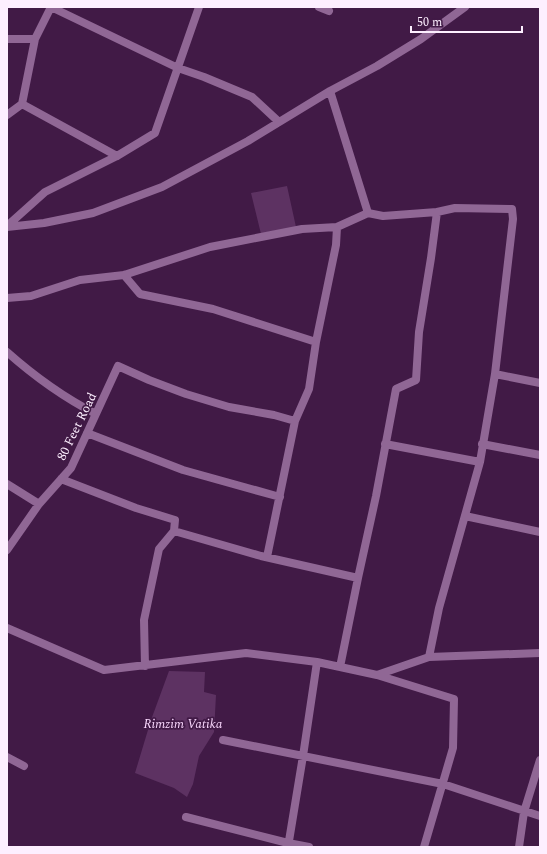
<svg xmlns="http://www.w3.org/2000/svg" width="547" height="854" font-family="Spectral,serif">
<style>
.green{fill:#5d3262}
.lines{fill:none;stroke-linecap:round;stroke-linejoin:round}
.minor{stroke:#906795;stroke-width:8}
.labels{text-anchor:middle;stroke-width:3.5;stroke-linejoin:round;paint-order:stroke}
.street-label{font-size:13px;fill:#fdefff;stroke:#411a46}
.park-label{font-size:13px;font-style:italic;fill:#f8d6fc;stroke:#411a46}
</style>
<rect width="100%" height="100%" fill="#411a46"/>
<path class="green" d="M287,186L296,227L261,234L251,193Z
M169,671L205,672L204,692L216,695L214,732L199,756L193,784L187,797L174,788L135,773L151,720Z"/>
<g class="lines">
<path class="minor" d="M319,7L329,11
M7,39H35L22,104L117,156
M35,39L51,7L178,68L204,77L252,97L279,122
M7,115L22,104
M7,226L45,192L117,156L155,133L199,7
M7,227L44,223L93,213L162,187L248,141L330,91
M337,227L368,213L330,91L377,66L421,39L465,7
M124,275L140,294L213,309L316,342
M7,298L31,296L80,280L124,275L210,247L302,229L337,227L336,245L316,342L309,389L295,421L274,415L229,407L186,394L149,380L118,366L71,468L39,504L7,550
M7,352C34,376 63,397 96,414
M495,374L540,383
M87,433L183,470L280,497
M385,444L480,462
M482,444L540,455
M61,479L136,508L175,520L174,531L261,556L358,578L376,496L396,389L416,380L419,332L431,258L437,212L383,216L368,213
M7,484L39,504
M465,516L540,532
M267,557L295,421
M7,628L104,670L246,653L317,662L303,756L288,847
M429,657L439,608L480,462L495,374L513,219L512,209L455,208L437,212
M317,662L377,675L429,657L540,653
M145,666L144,620L159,549L174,531
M340,667L358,578
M377,675L454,699L453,748L424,847
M223,740L443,784L540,816
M7,757L24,766
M186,817L288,843L309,847
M519,847L524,812L540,760"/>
</g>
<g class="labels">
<g class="street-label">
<text transform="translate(76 426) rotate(-64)" y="5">80 Feet Road</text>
</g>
<g class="park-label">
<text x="183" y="728">Rimzim Vatika</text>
</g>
</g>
<rect width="547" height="854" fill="none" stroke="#fdefff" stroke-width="16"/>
<path d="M411 26v6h111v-6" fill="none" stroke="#fdefff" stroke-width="2"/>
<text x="417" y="26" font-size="12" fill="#fdefff" stroke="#411a46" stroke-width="3" paint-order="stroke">50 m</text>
</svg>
